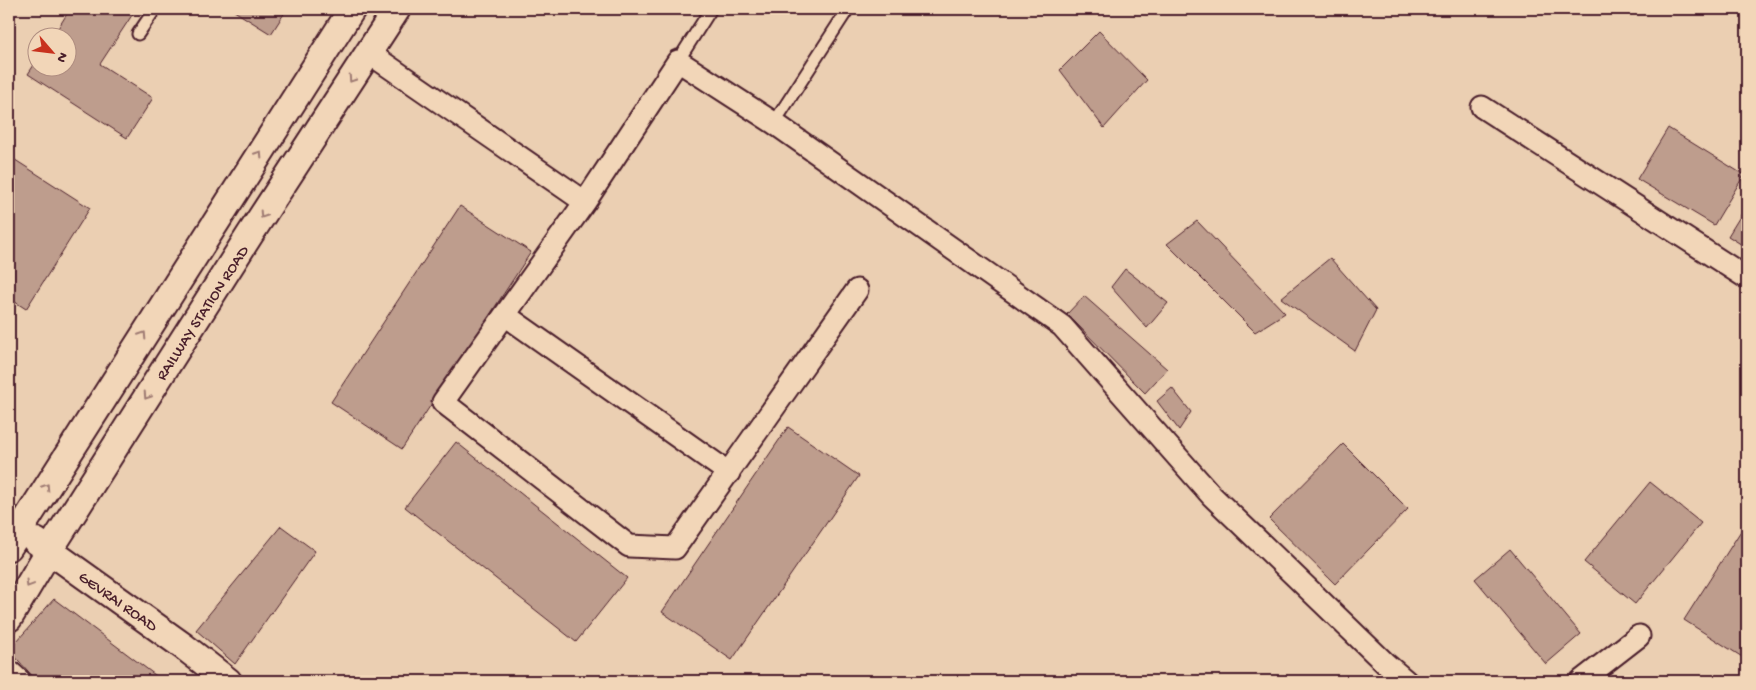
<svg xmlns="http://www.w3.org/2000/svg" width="1756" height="690" font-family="'Gochi Hand',sans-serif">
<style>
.building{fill:#be9d8d;stroke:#4a1f2b}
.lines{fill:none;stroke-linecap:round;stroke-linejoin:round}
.service-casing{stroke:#4a1f2b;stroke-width:15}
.minor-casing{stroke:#4a1f2b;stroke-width:25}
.tertiary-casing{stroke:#4a1f2b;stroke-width:30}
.service{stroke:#f2d6b8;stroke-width:11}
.minor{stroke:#f2d6b8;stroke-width:21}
.tertiary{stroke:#f2d6b8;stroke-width:26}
.oneway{stroke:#9e7a72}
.labels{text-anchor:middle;stroke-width:5;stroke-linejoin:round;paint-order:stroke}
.street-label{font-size:16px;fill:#4a1f2b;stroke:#f2d6b8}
</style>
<rect width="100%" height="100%" fill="#ebcfb2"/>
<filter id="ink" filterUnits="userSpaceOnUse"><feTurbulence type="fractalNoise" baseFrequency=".02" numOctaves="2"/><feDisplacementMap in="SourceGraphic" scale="10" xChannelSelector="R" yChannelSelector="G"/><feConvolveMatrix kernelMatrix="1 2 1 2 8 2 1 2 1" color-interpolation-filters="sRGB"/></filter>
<g filter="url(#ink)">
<path class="building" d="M70,9H136L100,64L153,98L127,138L28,74L38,59V68H68V38H52Z
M231,9H287L271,34Z
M1099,31L1147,80L1104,128L1060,70Z
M1668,128L1744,175L1714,225L1637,179Z
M9,156L90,208L26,309L9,298Z
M1747,205V248L1728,236Z
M460,206L531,252L402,449L331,402Z
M1197,221L1285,313L1255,332L1167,244Z
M1330,258L1376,310L1355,351L1281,298Z
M1125,269L1168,303L1147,328L1111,287Z
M1084,296L1167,369L1145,393L1067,314Z
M1172,388L1191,412L1179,430L1157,401Z
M788,427L859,476L732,660L662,612Z
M456,442L627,578L576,642L405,507Z
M1343,444L1408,509L1335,584L1269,519Z
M1650,482L1701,523L1635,604L1584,562Z
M281,526L315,551L235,664L196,630Z
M1744,526L1747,528V660L1684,620Z
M1510,549L1581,634L1546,664L1475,579Z
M54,599L163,681H37L9,650Z"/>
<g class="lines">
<g class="service-casing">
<path id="service" d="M138,34L155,9
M678,61L711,9
M774,123L848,9"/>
</g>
<g class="minor-casing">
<path id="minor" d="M369,53L585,202
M1482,107L1747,278
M857,290L675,548L629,546L443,402L585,202L678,61L774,123L1062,326L1212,496L1386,664L1406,681
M505,315L729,473
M9,671L20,681
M1581,681L1639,636"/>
</g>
<g class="tertiary-casing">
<path id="tertiary" d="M36,541L183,646L228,681
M9,547L352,9
M9,618L49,551L249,236L397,9"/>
</g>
<use href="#service" class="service"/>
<use href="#minor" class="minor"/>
<use href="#tertiary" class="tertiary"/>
</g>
<defs><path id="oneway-chevron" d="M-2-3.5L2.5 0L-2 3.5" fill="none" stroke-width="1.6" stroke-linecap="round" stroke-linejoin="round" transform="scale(1.25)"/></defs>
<g class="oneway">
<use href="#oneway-chevron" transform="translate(352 79) rotate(123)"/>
<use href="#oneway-chevron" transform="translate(259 154) rotate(-57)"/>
<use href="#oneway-chevron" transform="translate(263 215) rotate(123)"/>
<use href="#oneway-chevron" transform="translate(143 335) rotate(-57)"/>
<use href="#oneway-chevron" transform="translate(147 396) rotate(123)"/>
<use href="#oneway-chevron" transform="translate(46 487) rotate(-57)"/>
<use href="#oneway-chevron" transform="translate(29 584) rotate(121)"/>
</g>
</g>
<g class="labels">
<g class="street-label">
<text transform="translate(201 312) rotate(-57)" y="6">RAILWAY STATION ROAD</text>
<text transform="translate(119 600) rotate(35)" y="6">GEVRAI ROAD</text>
</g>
</g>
<rect width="1756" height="690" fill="none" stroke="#f2d6b8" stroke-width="30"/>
<rect x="15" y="15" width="1726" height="660" fill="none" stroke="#4a1f2b" stroke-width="2" filter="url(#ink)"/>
<g transform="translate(52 52) rotate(118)"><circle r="24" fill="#f2d6b8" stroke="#af8d80"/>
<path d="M0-4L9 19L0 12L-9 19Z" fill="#c8321e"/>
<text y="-8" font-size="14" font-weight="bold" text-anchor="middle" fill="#4a1f2b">N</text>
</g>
</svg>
